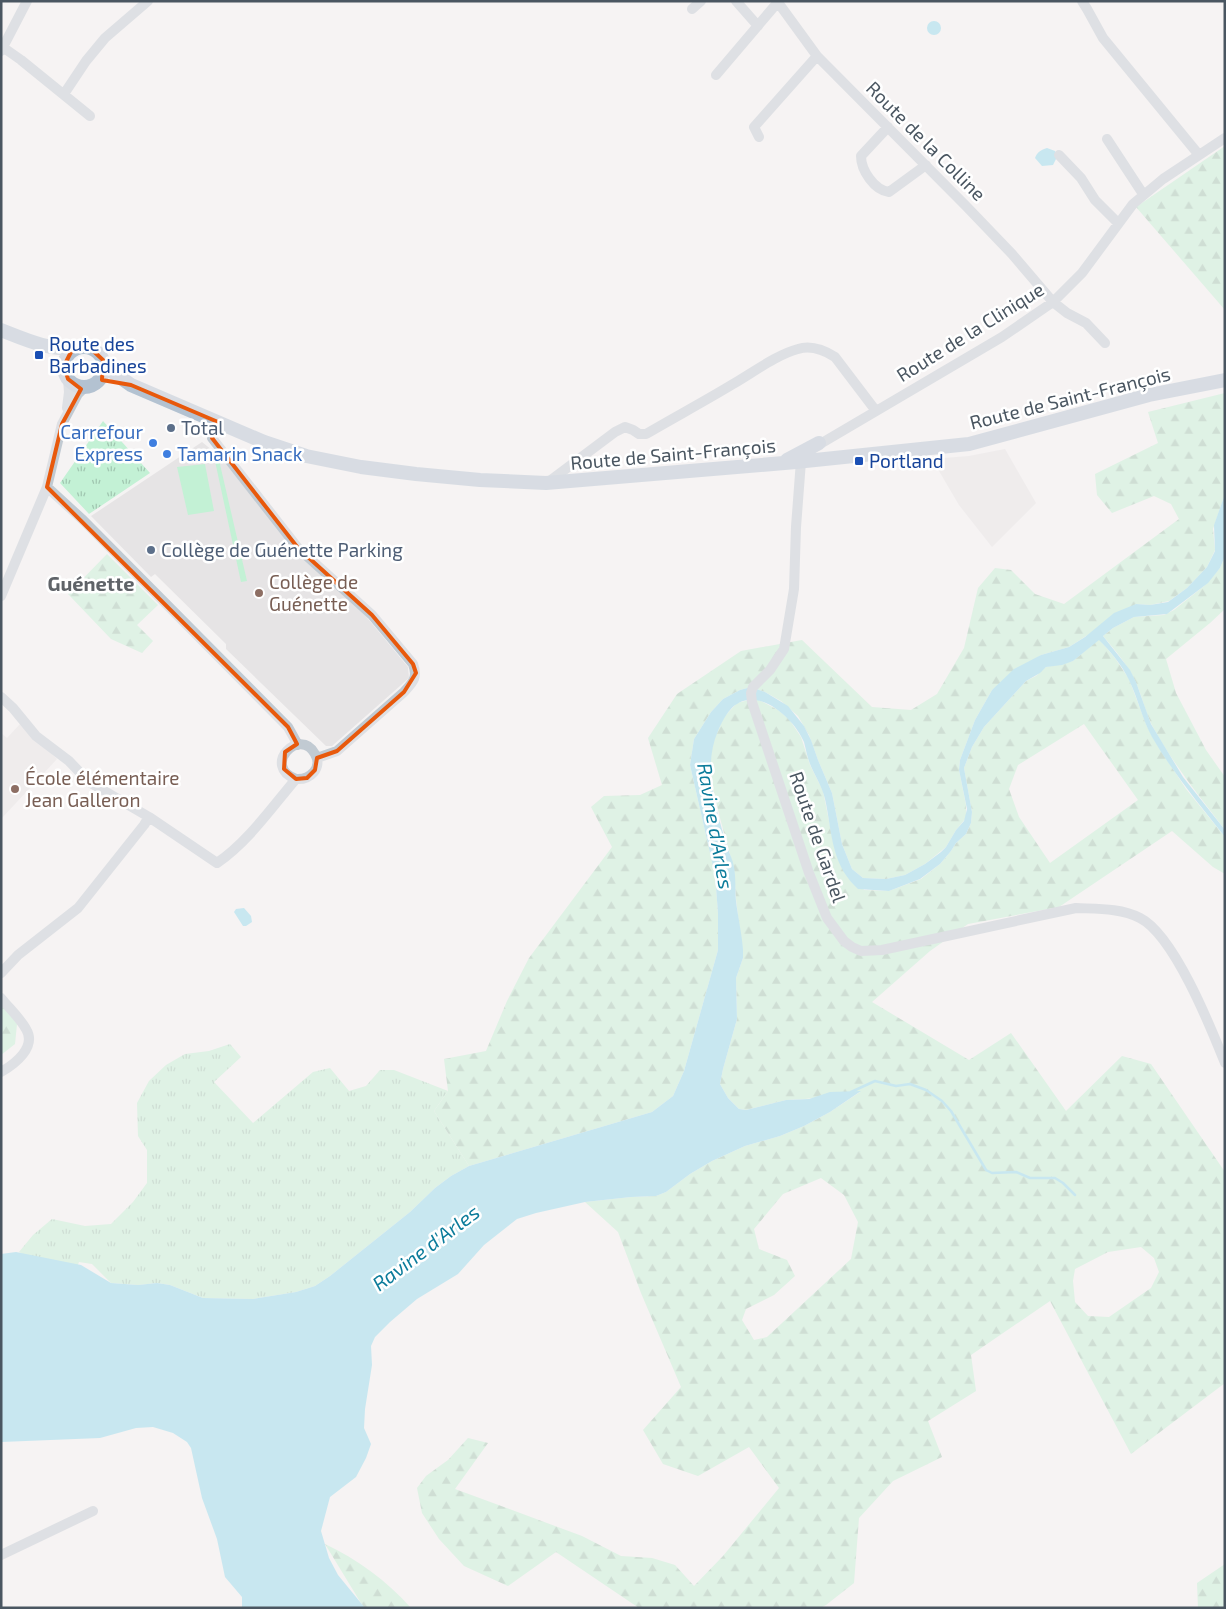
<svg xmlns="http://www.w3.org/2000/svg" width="1226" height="1609" font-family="'Exo 2',sans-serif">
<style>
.education{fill:#e6e4e5}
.grass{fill:url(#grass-tufts)}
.forest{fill:url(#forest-firs);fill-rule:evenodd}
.pitch{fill:#c3f1d5}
.water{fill:#90daee}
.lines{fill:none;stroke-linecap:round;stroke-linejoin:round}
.stream{stroke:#90daee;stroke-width:2.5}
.minor{stroke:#c1cad2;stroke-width:10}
.major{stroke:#b3c2d1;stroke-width:14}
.marked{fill:none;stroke:#e8590c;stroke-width:4;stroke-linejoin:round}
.transit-dot{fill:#1a4fb4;stroke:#fff;stroke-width:2}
.service-dot{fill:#5c6f8a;stroke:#fff;stroke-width:2}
.shop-dot{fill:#3f7fe0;stroke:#fff;stroke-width:2}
.education-dot{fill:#8d6e63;stroke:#fff;stroke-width:2}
.labels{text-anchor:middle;stroke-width:5;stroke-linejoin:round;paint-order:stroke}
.street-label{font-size:19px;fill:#4a5661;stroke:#fff}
.transit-label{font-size:19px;fill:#164399;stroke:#fff;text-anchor:start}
.service-label{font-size:19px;fill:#4e5e75;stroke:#fff;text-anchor:start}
.shop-label{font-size:19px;fill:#366cbe;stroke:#fff;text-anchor:end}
.education-label{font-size:19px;fill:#785e54;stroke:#fff;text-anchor:start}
.neighbourhood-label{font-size:20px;font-weight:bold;fill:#5f6368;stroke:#fff}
.water-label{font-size:20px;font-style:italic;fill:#0c7c9b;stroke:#fff}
</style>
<defs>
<pattern id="grass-tufts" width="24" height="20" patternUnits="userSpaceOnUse" patternTransform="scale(1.25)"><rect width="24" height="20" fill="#c3f1d5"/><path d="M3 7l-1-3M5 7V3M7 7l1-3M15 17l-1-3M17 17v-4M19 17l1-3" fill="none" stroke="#a0c6b0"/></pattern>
<pattern id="forest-firs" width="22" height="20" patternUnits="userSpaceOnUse" patternTransform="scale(1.25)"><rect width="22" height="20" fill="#c3f1d5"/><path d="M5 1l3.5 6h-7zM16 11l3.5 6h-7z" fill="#a0c6b0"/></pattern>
</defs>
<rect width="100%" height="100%" fill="#f5f3f3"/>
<path class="education" d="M202,442L223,459L359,608L408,667L409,678L332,746H326L226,649V644L159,578L155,574L151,577L91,516Z
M1005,449L1036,503L992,547L959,505L932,459L969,456Z
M21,723L57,759L1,819V733L7,738Z"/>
<path class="grass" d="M103,421L150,473L89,514L60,483Z
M230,1044L241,1057L214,1082L253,1123L313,1072L330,1068L349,1091L366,1086L380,1070H394L448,1091L434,1111L469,1166L451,1176L435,1188L410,1212L330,1276L315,1286L296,1292L253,1299L203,1298L170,1285L157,1283L138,1285L111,1283L92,1264L79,1262L75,1272L41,1265L19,1252L33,1235L52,1219L85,1226L111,1224L133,1202L147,1183V1150L138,1136L137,1103L149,1081L166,1065L185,1054L209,1051Z"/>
<path class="forest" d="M1225,146V310L1136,207Z
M1225,393V494L1213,529L1215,550L1207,567L1187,588L1169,601L1150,605L1136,604L1069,647L1041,655L992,690L975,720L960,760L959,770L966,805V818L956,830L946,847L925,864L905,875L886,879L863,878L852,869L842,844L832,793L818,760L809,735L798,716L781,701L765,692L751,687L740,690L723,699L711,712L694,739L690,765L715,875L718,913V950L684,1071L673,1096L652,1112L469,1166L434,1111L448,1091L444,1059L486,1051L507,1001L529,958L612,847L591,807L604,796L640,795L662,785L648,738L677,694L741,651L802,640L872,707L911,710L937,694L964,648L978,588L995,568L1011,570L1035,594L1064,604L1179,519L1171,504L1154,496L1112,513L1097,495L1095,474L1158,443L1148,412Z
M107,554L158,605L137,625L153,641L142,653L111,639L68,594Z
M1225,556V609L1210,623L1166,659L1176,693L1206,750L1225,777V830C1200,797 1174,765 1154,729C1146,715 1143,698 1136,683C1128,665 1115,650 1103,636L1113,628L1134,617L1164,615L1174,610L1204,586L1220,568Z
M1099,639L1115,658L1129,679L1146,724L1153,738L1186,789L1225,837V874L1213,867L1172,831L1059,907L968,924L930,951L872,1002L969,1060L1011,1033L1066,1111L1122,1056L1151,1064L1225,1172V1383L1131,1454L1050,1301L971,1355L976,1391L928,1421L942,1457L893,1481L859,1518L854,1583L826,1605L820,1608H639L556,1552L508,1586L464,1566L439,1539L422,1513L417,1488L426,1476L448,1460L468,1438L488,1443L455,1489L582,1536L621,1556L652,1558L675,1565L694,1586L723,1556L779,1488L749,1447L698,1476L663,1464L643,1430L681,1387L641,1293L618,1232L585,1202L631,1197L656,1196L666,1192L690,1174L712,1161L745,1146L780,1136L804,1126L830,1112L860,1092L805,1099L786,1100L746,1110L739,1109L728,1098L720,1084L723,1069L737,1019L736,978L743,958L736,899L734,869L720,818L713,789L711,770L710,754L715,737L724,717L737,703L749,700H759L778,710L789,719L801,737L810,765L823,791L833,841L864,890L889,891L921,879L940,864L951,851L956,843L966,834L971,823L972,812L964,768L972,747L984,727L1026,681L1036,676L1046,667L1073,661ZM1084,724L1138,800L1050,863L1019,817L1009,789L1018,765ZM821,1178L844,1195L858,1222L851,1259L767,1337L754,1340L742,1320L746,1309L774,1295L795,1276L787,1260L759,1249L754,1229L783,1194ZM1141,1247L1154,1258L1159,1272L1151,1288L1109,1317L1088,1316L1075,1302L1073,1281L1075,1269L1108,1252Z
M1,1001L17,1024L15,1044L1,1055Z
M325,1544C357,1559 387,1581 411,1608H364Z
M1225,1564V1608H1198L1197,1583Z"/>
<path class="pitch" d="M219,460L247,581L241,582L215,461Z
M205,464L214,511L188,515L177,467Z"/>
<path class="water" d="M927 28a7 7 0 1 1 14 0a7 7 0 1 1-14 0Z
M1047,148L1055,151L1057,157L1053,165L1042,166L1035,158C1037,152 1041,150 1047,148Z
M1225,494V556L1220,568L1208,583L1167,614L1134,617L1113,628L1103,636L1130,670L1136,682L1151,724L1183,777L1225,830V837C1199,804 1173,773 1152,737C1142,719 1138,698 1129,680C1122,665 1110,651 1099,640L1073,661L1062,665L1046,667L1040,673L1026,681L984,727L972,747L964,768L972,812L971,823L966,834L956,843L951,851L940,864L920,879L889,891L858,889C847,879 839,866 835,851C830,834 829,816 825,799C822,786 815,776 810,764C807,757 806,749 804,742C797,725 775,702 755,700C734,698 725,715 718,731C702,768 716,809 727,846C729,853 733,860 734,867C736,878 735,890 736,901C738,918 742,934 743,950V958L736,978L737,1019L723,1069L720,1084L728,1098L739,1109L746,1110L786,1100L809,1099L830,1092L861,1091L830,1112L804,1126L780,1136L745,1146L712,1161L690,1174L666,1192L656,1196L631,1197L585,1202L536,1213L517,1219L484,1245L458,1274L417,1299L390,1322L375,1337L371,1346L372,1365L365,1409L364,1428L371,1444L366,1458L356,1477L330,1497L321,1531L329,1558L338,1575L365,1608H242V1597L225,1577L217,1539L202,1498L191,1448L187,1442L173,1433L153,1427L136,1428L100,1438L1,1442V1254L16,1252L81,1265L111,1283L138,1285L157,1283L170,1285L203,1298L253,1299L296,1292L315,1286L330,1276L410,1212L435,1188L451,1176L469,1166L652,1112L673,1096L684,1071L718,950V913L715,875L690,765L694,739L711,712L723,699L740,690L751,687L765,692L788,706L804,726L811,740L818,760L832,793L842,844L852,869L863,878L886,879L905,875L925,864L941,852L946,847L956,830L964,821L967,809L959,770L960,760L975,720L992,690L1014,669L1041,655L1069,647L1085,637L1114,613L1136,604L1150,605L1168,602L1187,588L1207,567L1215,551L1214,525Z
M244,908L251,916L252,922L246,926H243L234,912L236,909Z"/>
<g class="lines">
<path class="stream" d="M851,1092L875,1081L896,1086L910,1084L926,1090L942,1101L951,1111L986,1170L992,1173L1016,1172L1030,1178H1055L1063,1183L1075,1195"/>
<path class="minor" d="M736,1L758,26
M777,1L817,56L966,206L1012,254L1053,302L1067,313L1086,323L1105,343
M1082,1L1087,9L1103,38L1199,155
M692,9L701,1
M4,48L21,60L90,116
M1,51L27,1
M716,75L778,2
M64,94L86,61L105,38L148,1
M888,127L861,156C861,170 874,190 889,192L926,165
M759,137L754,127L817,56
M1107,139L1143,194
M1059,155L1081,178L1095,200L1118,223
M67,408L69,392L68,379
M218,422L212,438L298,548L372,615L413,664C418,678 413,682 404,692L337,751L317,758
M815,447L1002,337L1053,302L1082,273L1133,204L1163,179L1225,138
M801,461L796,527L794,589L784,649L770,670L753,687L751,693L752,702L809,873L827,918L844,941L852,947L861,951L882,950L1076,908C1097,909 1121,908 1140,918C1174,935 1211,1028 1225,1063
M547,483L615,432L625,427L633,430L639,434H646C675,417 705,401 733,384C752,373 778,354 798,349C811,345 824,350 835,357L876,411
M47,487L83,520L288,727L298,745
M1,596L47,487L62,424L78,394L85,387
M1,697L13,708L36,736L69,761L89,782L149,817L217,863C248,842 272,807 296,779C310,780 323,768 315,754C300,726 261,766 296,779
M1,973L18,955L78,908L144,825L149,817
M1,998C9,1008 20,1018 26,1029C37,1047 15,1064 1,1072
M1,1555L93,1511"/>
<path class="major" d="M1,330C24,339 50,351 76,348
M64 367a20 20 0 1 1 40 0a20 20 0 1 1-40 0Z
M103,360L114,373L131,385L264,442L306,456L361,467L416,474L480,480L546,483L796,462L969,444L1149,395L1225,380
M787,460L819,443"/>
</g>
<path d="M0 0H1226V1609H0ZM89,347L103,360L102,380L131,385L218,422L212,438L298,548L372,615L413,664L416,673L404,692L337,751L317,758L315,770L307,778L296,779L284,769L285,752L297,744L288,727L47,487L62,424L81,389L68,379L64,366L72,350Z" fill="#f5f3f3" fill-opacity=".55" fill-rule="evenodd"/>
<path class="marked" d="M89,347L103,360L102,380L131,385L218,422L212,438L298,548L372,615L413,664L416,673L404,692L337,751L317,758L315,770L307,778L296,779L284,769L285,752L297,744L288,727L47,487L62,424L81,389L68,379L64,366L72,350Z"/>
<g class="transit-dot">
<rect x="34" y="350" width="10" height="10" rx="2.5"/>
<rect x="854" y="456" width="10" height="10" rx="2.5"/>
</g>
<g class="service-dot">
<circle cx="171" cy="428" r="5"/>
<circle cx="151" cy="550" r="5"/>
</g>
<g class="shop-dot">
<circle cx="153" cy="443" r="5"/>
<circle cx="167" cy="454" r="5"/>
</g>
<g class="education-dot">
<circle cx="259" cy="593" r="5"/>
<circle cx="15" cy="789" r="5"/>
</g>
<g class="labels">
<g class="street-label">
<text transform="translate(926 141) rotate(45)" y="7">Route de la Colline</text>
<text transform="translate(970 332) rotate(-32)" y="7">Route de la Clinique</text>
<text transform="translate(1070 398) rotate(-14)" y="7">Route de Saint-François</text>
<text transform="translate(673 454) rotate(-5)" y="7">Route de Saint-François</text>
<text transform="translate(818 837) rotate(71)" y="7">Route de Gardel</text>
</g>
<g class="transit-label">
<text x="49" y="351">Route des<tspan x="49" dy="22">Barbadines</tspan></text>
<text x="869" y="468">Portland</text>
</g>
<g class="service-label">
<text x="181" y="435">Total</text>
<text x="161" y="557">Collège de Guénette Parking</text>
</g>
<g class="shop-label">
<text x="143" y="439">Carrefour<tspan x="143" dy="22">Express</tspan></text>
<text x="177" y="461" text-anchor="start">Tamarin Snack</text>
</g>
<g class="education-label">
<text x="269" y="589">Collège de<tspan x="269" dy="22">Guénette</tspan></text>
<text x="25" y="785">École élémentaire<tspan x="25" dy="22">Jean Galleron</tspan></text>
</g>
<g class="neighbourhood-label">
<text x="91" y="591">Guénette</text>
</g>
<g class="water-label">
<text transform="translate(715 826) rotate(80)" y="7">Ravine d'Arles</text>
<text transform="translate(426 1248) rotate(-37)" y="7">Ravine d'Arles</text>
</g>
</g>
<rect width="1226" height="1609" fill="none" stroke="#4a5661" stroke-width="5"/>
</svg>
